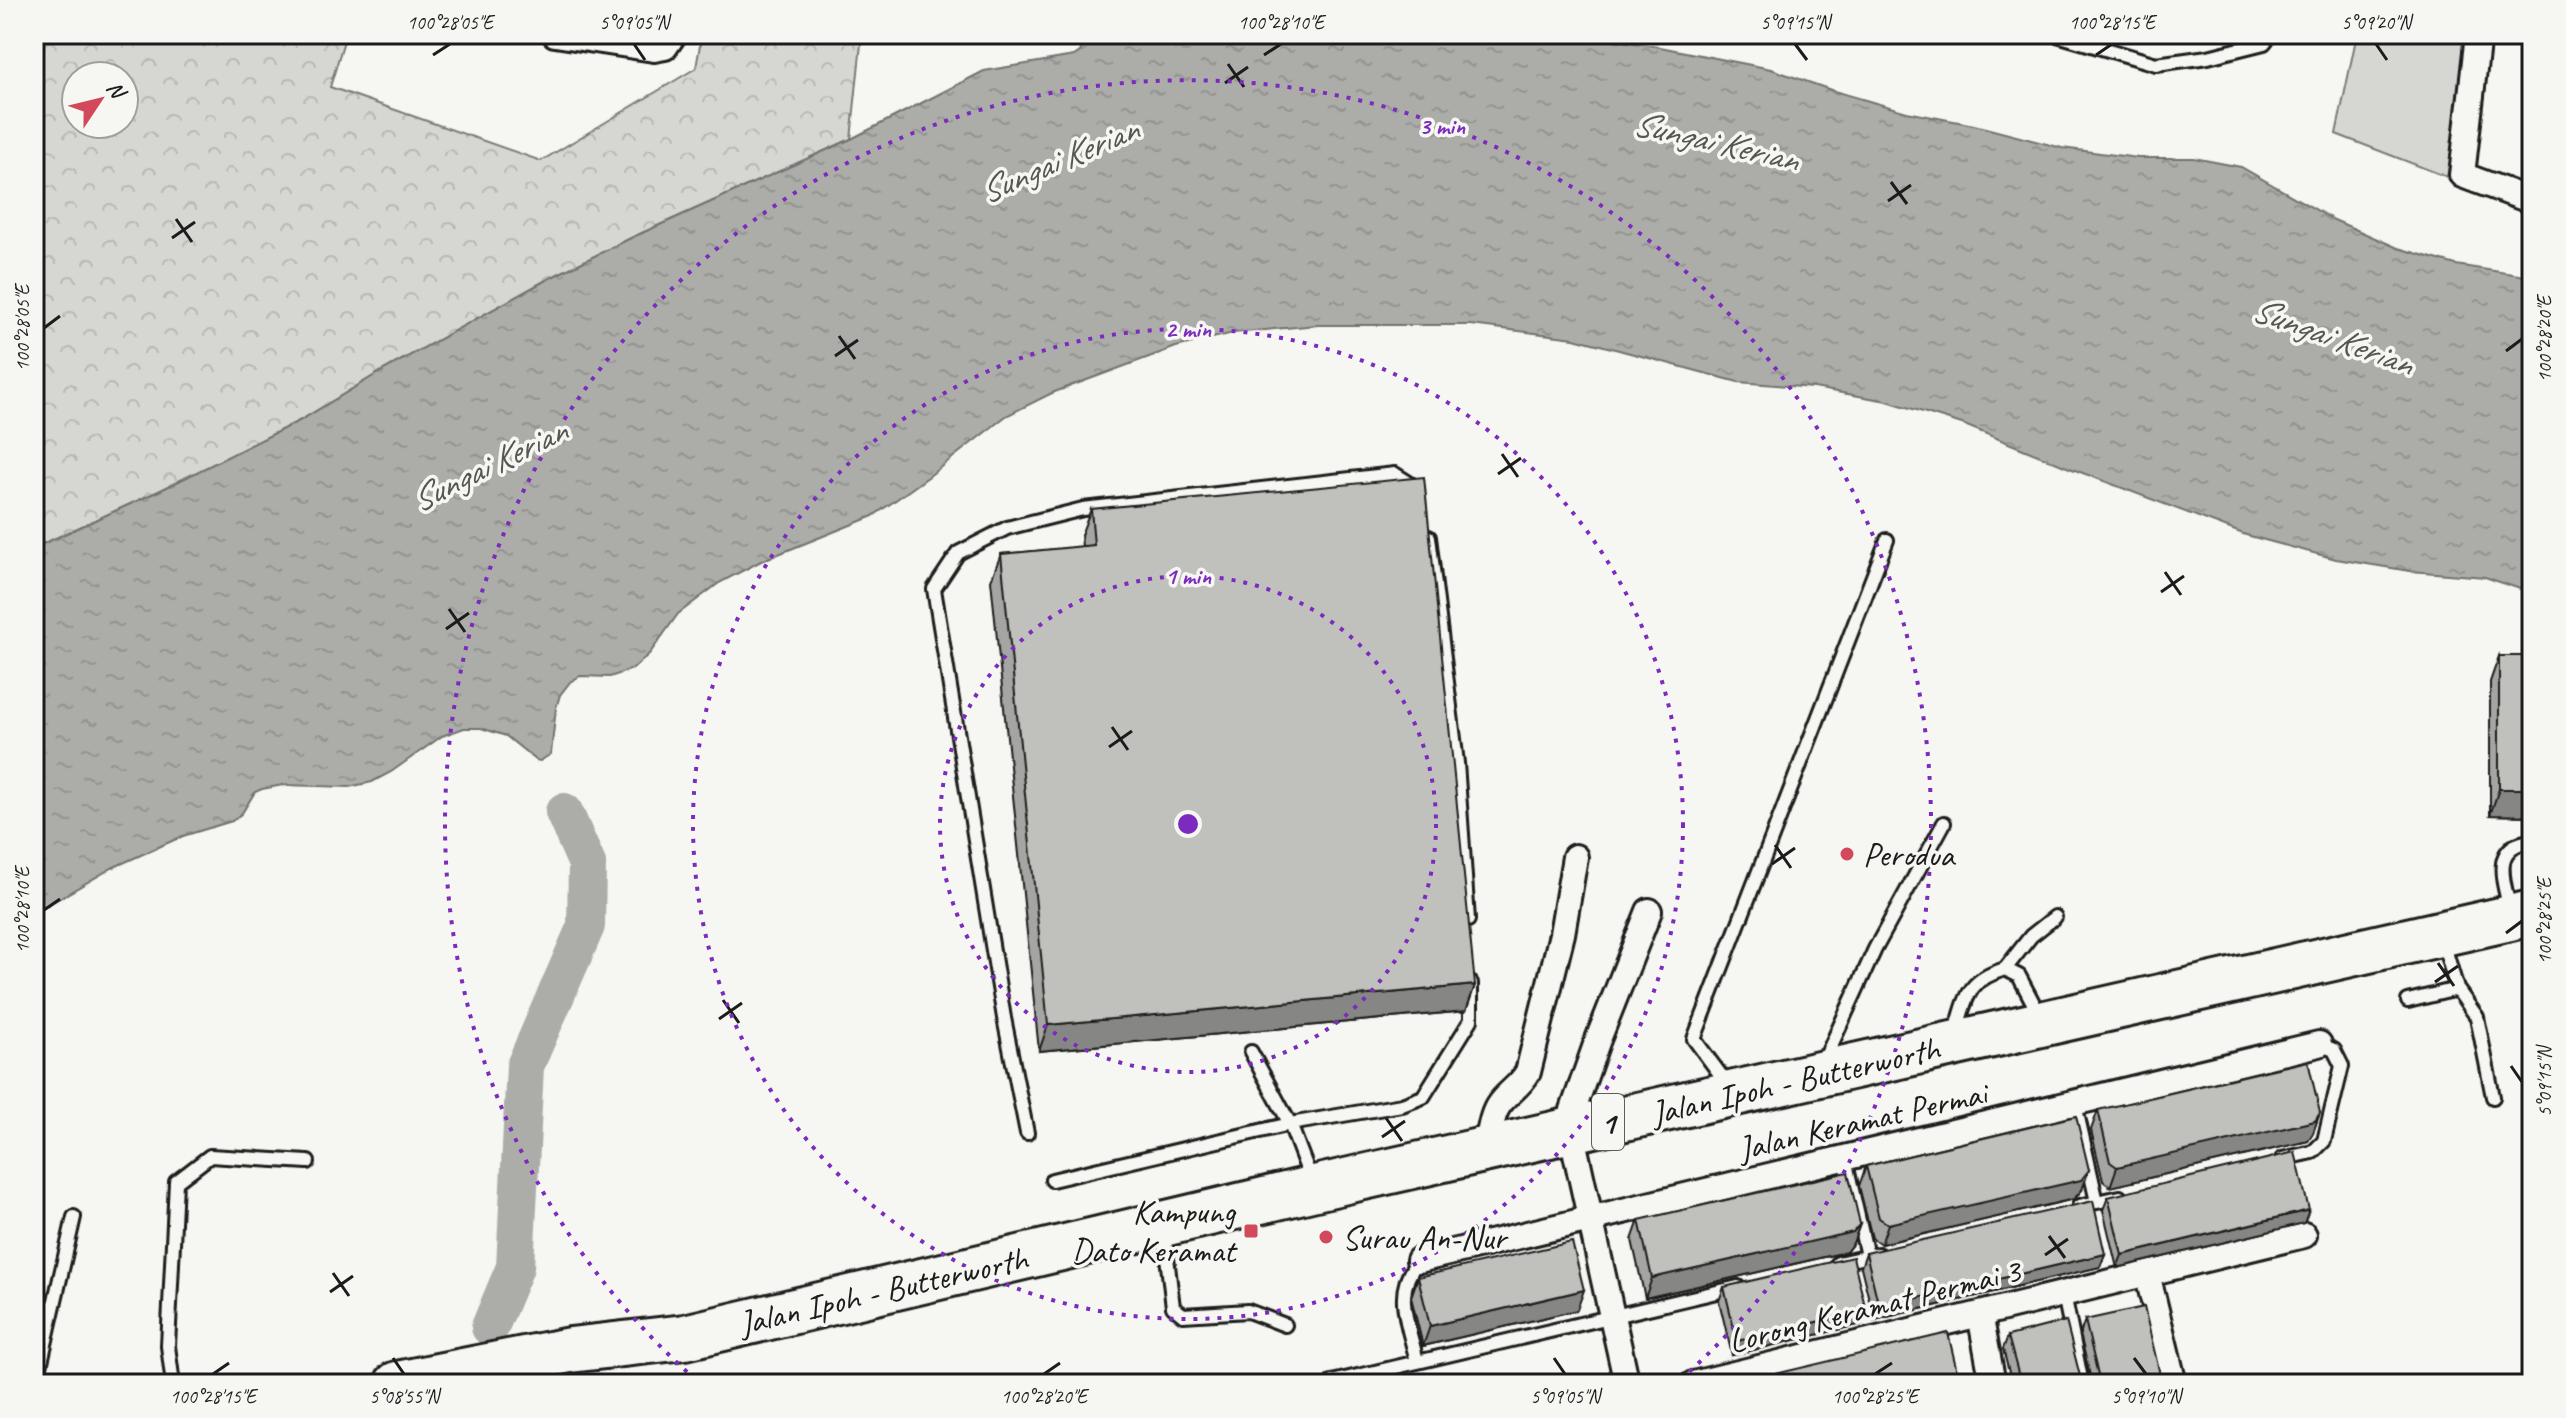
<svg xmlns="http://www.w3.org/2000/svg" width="2566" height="1418" font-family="Caveat,sans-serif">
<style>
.green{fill:#d6d6d2;stroke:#797977;stroke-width:2}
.forest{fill:url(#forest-crowns);stroke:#797977;stroke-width:2;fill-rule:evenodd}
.water{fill:url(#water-ripples);stroke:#727271;stroke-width:2}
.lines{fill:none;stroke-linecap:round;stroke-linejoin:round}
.river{stroke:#acaca9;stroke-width:38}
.lane-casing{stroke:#1c1c1c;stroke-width:18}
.street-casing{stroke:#1c1c1c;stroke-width:30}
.highway-casing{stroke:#1c1c1c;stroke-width:50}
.lane{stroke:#f6f6f2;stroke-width:12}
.street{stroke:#f6f6f2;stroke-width:24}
.highway{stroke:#f6f6f2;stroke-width:44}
.wall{fill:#a5a5a3;stroke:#1c1c1c;stroke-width:2}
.shaded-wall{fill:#868684;stroke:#1c1c1c;stroke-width:2}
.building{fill:#c0c0bd;stroke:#1c1c1c;stroke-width:2}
.ticks{fill:none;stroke:#1c1c1c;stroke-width:3}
.ring{fill:none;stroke:#7b2cbf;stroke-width:4;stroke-dasharray:4 8}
.poi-dot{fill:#d1495b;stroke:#f6f6f2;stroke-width:3}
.labels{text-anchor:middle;stroke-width:7;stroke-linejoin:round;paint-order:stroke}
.shield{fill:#f6f6f2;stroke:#5d5d5c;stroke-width:2}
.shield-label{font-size:32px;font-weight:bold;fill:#1c1c1c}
.poi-label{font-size:34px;fill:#1c1c1c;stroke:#f6f6f2;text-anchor:start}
.street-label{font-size:34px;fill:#1c1c1c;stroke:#f6f6f2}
.water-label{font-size:36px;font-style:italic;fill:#565654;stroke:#f6f6f2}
.centre{fill:#7b2cbf;stroke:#f6f6f2;stroke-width:4}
.ring-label{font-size:24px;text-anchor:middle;font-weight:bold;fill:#7b2cbf;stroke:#f6f6f2;stroke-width:7;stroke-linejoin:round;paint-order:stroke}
.neatline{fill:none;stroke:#1c1c1c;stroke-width:3}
.ticks-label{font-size:20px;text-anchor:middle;fill:#1c1c1c}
</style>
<defs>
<pattern id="forest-crowns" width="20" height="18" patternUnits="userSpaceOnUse" patternTransform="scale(2)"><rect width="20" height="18" fill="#d6d6d2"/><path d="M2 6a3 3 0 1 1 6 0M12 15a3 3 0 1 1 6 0" fill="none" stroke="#b7b7b4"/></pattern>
<pattern id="water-ripples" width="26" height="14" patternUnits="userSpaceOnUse" patternTransform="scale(2)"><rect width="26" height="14" fill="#acaca9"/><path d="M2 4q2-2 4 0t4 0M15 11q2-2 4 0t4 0" fill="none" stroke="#939391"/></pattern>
</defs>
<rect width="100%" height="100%" fill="#f6f6f2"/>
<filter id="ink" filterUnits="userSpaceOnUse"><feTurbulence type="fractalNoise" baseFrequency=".0125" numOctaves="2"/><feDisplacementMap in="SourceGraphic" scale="16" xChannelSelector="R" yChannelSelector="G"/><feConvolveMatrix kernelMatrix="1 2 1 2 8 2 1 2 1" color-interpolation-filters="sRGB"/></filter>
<g filter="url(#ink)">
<path class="green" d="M2357,34H2472L2447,177L2336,134Z"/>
<path class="forest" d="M34,34H346L330,87L541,161L696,68L702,34H862L851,139L633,237L550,278L380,372L301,420L161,490L34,548ZM76,76H124V124H76Z"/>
<path class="water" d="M1089,34H1571L1655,46L1771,69L1834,91L1907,112L1974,125L2062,148L2138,158H2194L2241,167L2334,220L2398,248L2456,265L2532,277V593L2485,577L2410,571L2336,559L2246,535L2067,467L1962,424L1887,401L1814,388L1738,382L1574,338L1471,325H1318L1233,333L1176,347L1052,393L1006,416L928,477L873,516L761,561L719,583L678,614L650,653L633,669L610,677L580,676L570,682L560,695L556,708L551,754L540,761L536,760L506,736L481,728H464L442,736L391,772L372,782L349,787L283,785L262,789L255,792L242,813L232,821L183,836L112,868L34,913V548L161,490L301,420L380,372L550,278L633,237L851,139L984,71L1074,56L1080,52Z"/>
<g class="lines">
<path class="river" d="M490,1327L515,1267L525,1066L586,926L587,864L564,812"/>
<g class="lane-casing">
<path id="lane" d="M995,34L1016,36L1041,34
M2054,34L2156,64L2208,57L2264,43L2271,34
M1429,537L1457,763L1468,920
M2510,910C2504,882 2489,845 2532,841
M2443,942L2457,989L2477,1017L2493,1097
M2005,969L2031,936L2055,917
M2408,1001L2457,989
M1955,1034C1967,998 1965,981 2005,969L2019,976L2040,1016
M1251,1052L1290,1124L1312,1182
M1824,1061L1875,949L1944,823
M1728,1085L1694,1039L1887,540
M2075,1104L2097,1202
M1027,1133L1004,1018L934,589L958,553L1007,528L1083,509L1395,474L1417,488
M1845,1159L1867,1256
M2282,1159L2313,1152L2324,1141L2342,1066L2334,1050L2319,1044
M1052,1180L1290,1124L1402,1105L1423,1097L1471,1020V983
M2079,1206L2120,1197
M1164,1232L1173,1307L1183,1315L1248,1311L1285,1325
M1838,1263L1878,1254
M2064,1294L2082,1384
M1417,1362C1409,1324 1391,1292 1419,1260
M1332,1382L1738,1287
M36,1384L74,1217
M173,1384L168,1346L176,1182L210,1156L308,1162"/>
</g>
<g class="street-casing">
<path id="street" d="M555,34L654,49L665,47L674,34
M2478,34L2462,175L2532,201
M1486,1150C1489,1137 1491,1117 1498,1106C1507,1092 1519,1088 1528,1072L1562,934L1575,857
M1419,1260L2319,1044
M2147,1273L2174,1384
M1980,1314L1993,1384
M1627,1384L1571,1131L1573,1110L1597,1042L1649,911
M1693,1384L2304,1235"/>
</g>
<g class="highway-casing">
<path id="highway" d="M397,1384L570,1350L685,1337L1315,1188L2532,913"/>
</g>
<use href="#lane" class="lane"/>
<use href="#street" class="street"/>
<use href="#highway" class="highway"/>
</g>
<path class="wall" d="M1091,509L1475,985L1466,1011L1039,1051L991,580L1001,554L1082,547L1081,535Z
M2499,656L2532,816L2490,815V682Z
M2098,1110L2313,1133L2308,1141L2110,1187L2103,1181L2091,1130Z
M1866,1166L2082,1190L2074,1199L1881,1244L1872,1238L1859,1186Z
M2108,1197L2309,1210L2304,1223L2117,1268L2103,1210Z
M1639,1220L1860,1224L1853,1243L1846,1252L1645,1298L1632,1240Z
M1866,1253L2105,1254L2100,1267L1874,1320L1861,1267Z
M1418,1277L1577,1310L1423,1346L1411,1297Z
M1724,1287L1862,1324L1732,1355L1719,1301Z
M2085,1320L2162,1383L2161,1384H2092L2080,1334Z
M2008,1336L2082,1384H2012L2003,1349Z"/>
<path class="shaded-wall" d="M2499,789H2532V816L2490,815Z
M1475,985L1466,1011L1039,1051L1048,1025Z
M2320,1113L2313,1133L2308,1141L2110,1187L2117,1167Z
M2089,1170L2082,1190L2074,1199L1881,1244L1888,1224Z
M2309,1210L2304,1223L2117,1268L2122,1255Z
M1860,1224L1853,1243L1846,1252L1645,1298L1652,1278Z
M2105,1254L2100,1267L1874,1320L1879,1307Z
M1584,1290L1577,1310L1423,1346L1430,1326Z
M1866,1310L1862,1324L1732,1355L1737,1341Z"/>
<path class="building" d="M1424,477L1475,985L1048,1025L1001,554L1094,545L1091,509Z
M2499,656H2532V789H2499Z
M2308,1061L2320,1113L2315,1121L2117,1167L2110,1162L2098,1110Z
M2076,1116L2089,1170L2081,1180L1888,1224L1879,1218L1866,1166Z
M2295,1152L2309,1210L2122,1255L2108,1197Z
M1848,1172L1860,1224L1853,1232L1652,1278L1639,1220Z
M2093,1201L2105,1254L1879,1307L1866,1253Z
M1572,1242L1584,1290L1430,1326L1418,1277Z
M1853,1257L1866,1310L1737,1341L1724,1287Z
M2144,1307L2162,1383L2100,1384L2085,1320Z
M2066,1321L2082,1384H2021L2008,1336Z
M1948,1333L1960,1384H1733Z"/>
</g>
<path class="ticks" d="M634,44L645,60M1795,44L1807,60M2376,44L2387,60M433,55L450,44M1264,55L1281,44M2096,55L2112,44M1228,64L1244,87M1225,83L1248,67M1891,182L1907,204M1888,201L1911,185M176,219L192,242M172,238L195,222M44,328L60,316M839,336L855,359M2506,351L2522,339M835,356L858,340M1502,454L1518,477M1498,474L1521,458M2165,572L2181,595M2161,592L2184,576M449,609L465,632M446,629L469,613M1112,727L1128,750M1109,747L1132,731M1775,845L1791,868M1772,864L1795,848M44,910L60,899M2506,933L2522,921M2438,963L2454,986M2435,982L2458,966M723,1000L739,1023M719,1019L742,1003M2511,1066L2522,1082M1386,1118L1402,1141M1382,1137L1405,1121M2049,1236L2065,1258M2045,1255L2068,1239M333,1273L349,1296M330,1292L353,1276M393,1358L404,1374M1554,1358L1565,1374M2134,1358L2146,1374M213,1374L229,1363M1044,1374L1060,1363M1875,1374L1892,1363"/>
<g class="ring">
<circle cx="1188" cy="824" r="248"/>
<circle cx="1188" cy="824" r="495"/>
<path d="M696 1380A743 743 0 1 1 1680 1380"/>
</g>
<g class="poi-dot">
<circle cx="1847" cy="854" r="8"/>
<rect x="1243" y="1223" width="16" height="16" rx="4"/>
<circle cx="1326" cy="1237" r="8"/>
</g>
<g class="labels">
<rect class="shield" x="1592" y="1094" width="32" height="56" rx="6"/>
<g class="shield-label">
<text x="1608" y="1133">1</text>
</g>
<g class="poi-label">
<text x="1863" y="866">Perodua</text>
<text x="1235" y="1223" text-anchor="end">Kampung<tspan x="1235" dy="39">Dato Keramat</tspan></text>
<text x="1342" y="1249">Surau An-Nur</text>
</g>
<g class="street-label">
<text transform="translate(1795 1080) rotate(-13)" y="12">Jalan Ipoh - Butterworth</text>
<text transform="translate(1862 1120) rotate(-13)" y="12">Jalan Keramat Permai</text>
<text transform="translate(883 1290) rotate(-13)" y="12">Jalan Ipoh - Butterworth</text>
<text transform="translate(1874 1305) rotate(-14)" y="12">Lorong Keramat Permai 3</text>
</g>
<g class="water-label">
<text transform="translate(1716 140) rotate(13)" y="13">Sungai Kerian</text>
<text transform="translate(1058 159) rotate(-23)" y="13">Sungai Kerian</text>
<text transform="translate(2333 335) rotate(20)" y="13">Sungai Kerian</text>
<text transform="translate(488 464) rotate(-26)" y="13">Sungai Kerian</text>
</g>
</g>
<circle cx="1188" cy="824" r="12" class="centre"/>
<g class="ring-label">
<text x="1442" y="134">3 min</text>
<text x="1188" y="337">2 min</text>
<text x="1188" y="584">1 min</text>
</g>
<rect width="2566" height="1418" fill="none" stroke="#f6f6f2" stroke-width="88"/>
<g transform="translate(100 100) rotate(55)"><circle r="38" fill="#f6f6f2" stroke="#9f9f9c" stroke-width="2"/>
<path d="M0-6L14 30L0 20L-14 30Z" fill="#d1495b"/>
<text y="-12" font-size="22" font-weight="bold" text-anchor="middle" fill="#1c1c1c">N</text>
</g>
<rect x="44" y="44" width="2478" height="1330" class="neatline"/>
<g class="ticks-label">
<text x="450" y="29">100°28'05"E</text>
<text x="634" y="29">5°09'05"N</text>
<text x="1281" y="29">100°28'10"E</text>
<text x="1795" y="29">5°09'15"N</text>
<text x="2112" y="29">100°28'15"E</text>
<text x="2376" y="29">5°09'20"N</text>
<text transform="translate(22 328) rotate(-90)" y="7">100°28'05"E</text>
<text transform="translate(2544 339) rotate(-90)" y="7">100°28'20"E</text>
<text transform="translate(22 910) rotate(-90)" y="7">100°28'10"E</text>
<text transform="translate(2544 921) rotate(-90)" y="7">100°28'25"E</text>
<text transform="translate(2544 1082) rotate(-90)" y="7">5°09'15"N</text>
<text x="213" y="1403">100°28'15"E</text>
<text x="404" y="1403">5°08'55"N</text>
<text x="1044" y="1403">100°28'20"E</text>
<text x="1565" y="1403">5°09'05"N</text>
<text x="1875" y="1403">100°28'25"E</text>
<text x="2146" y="1403">5°09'10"N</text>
</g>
</svg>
